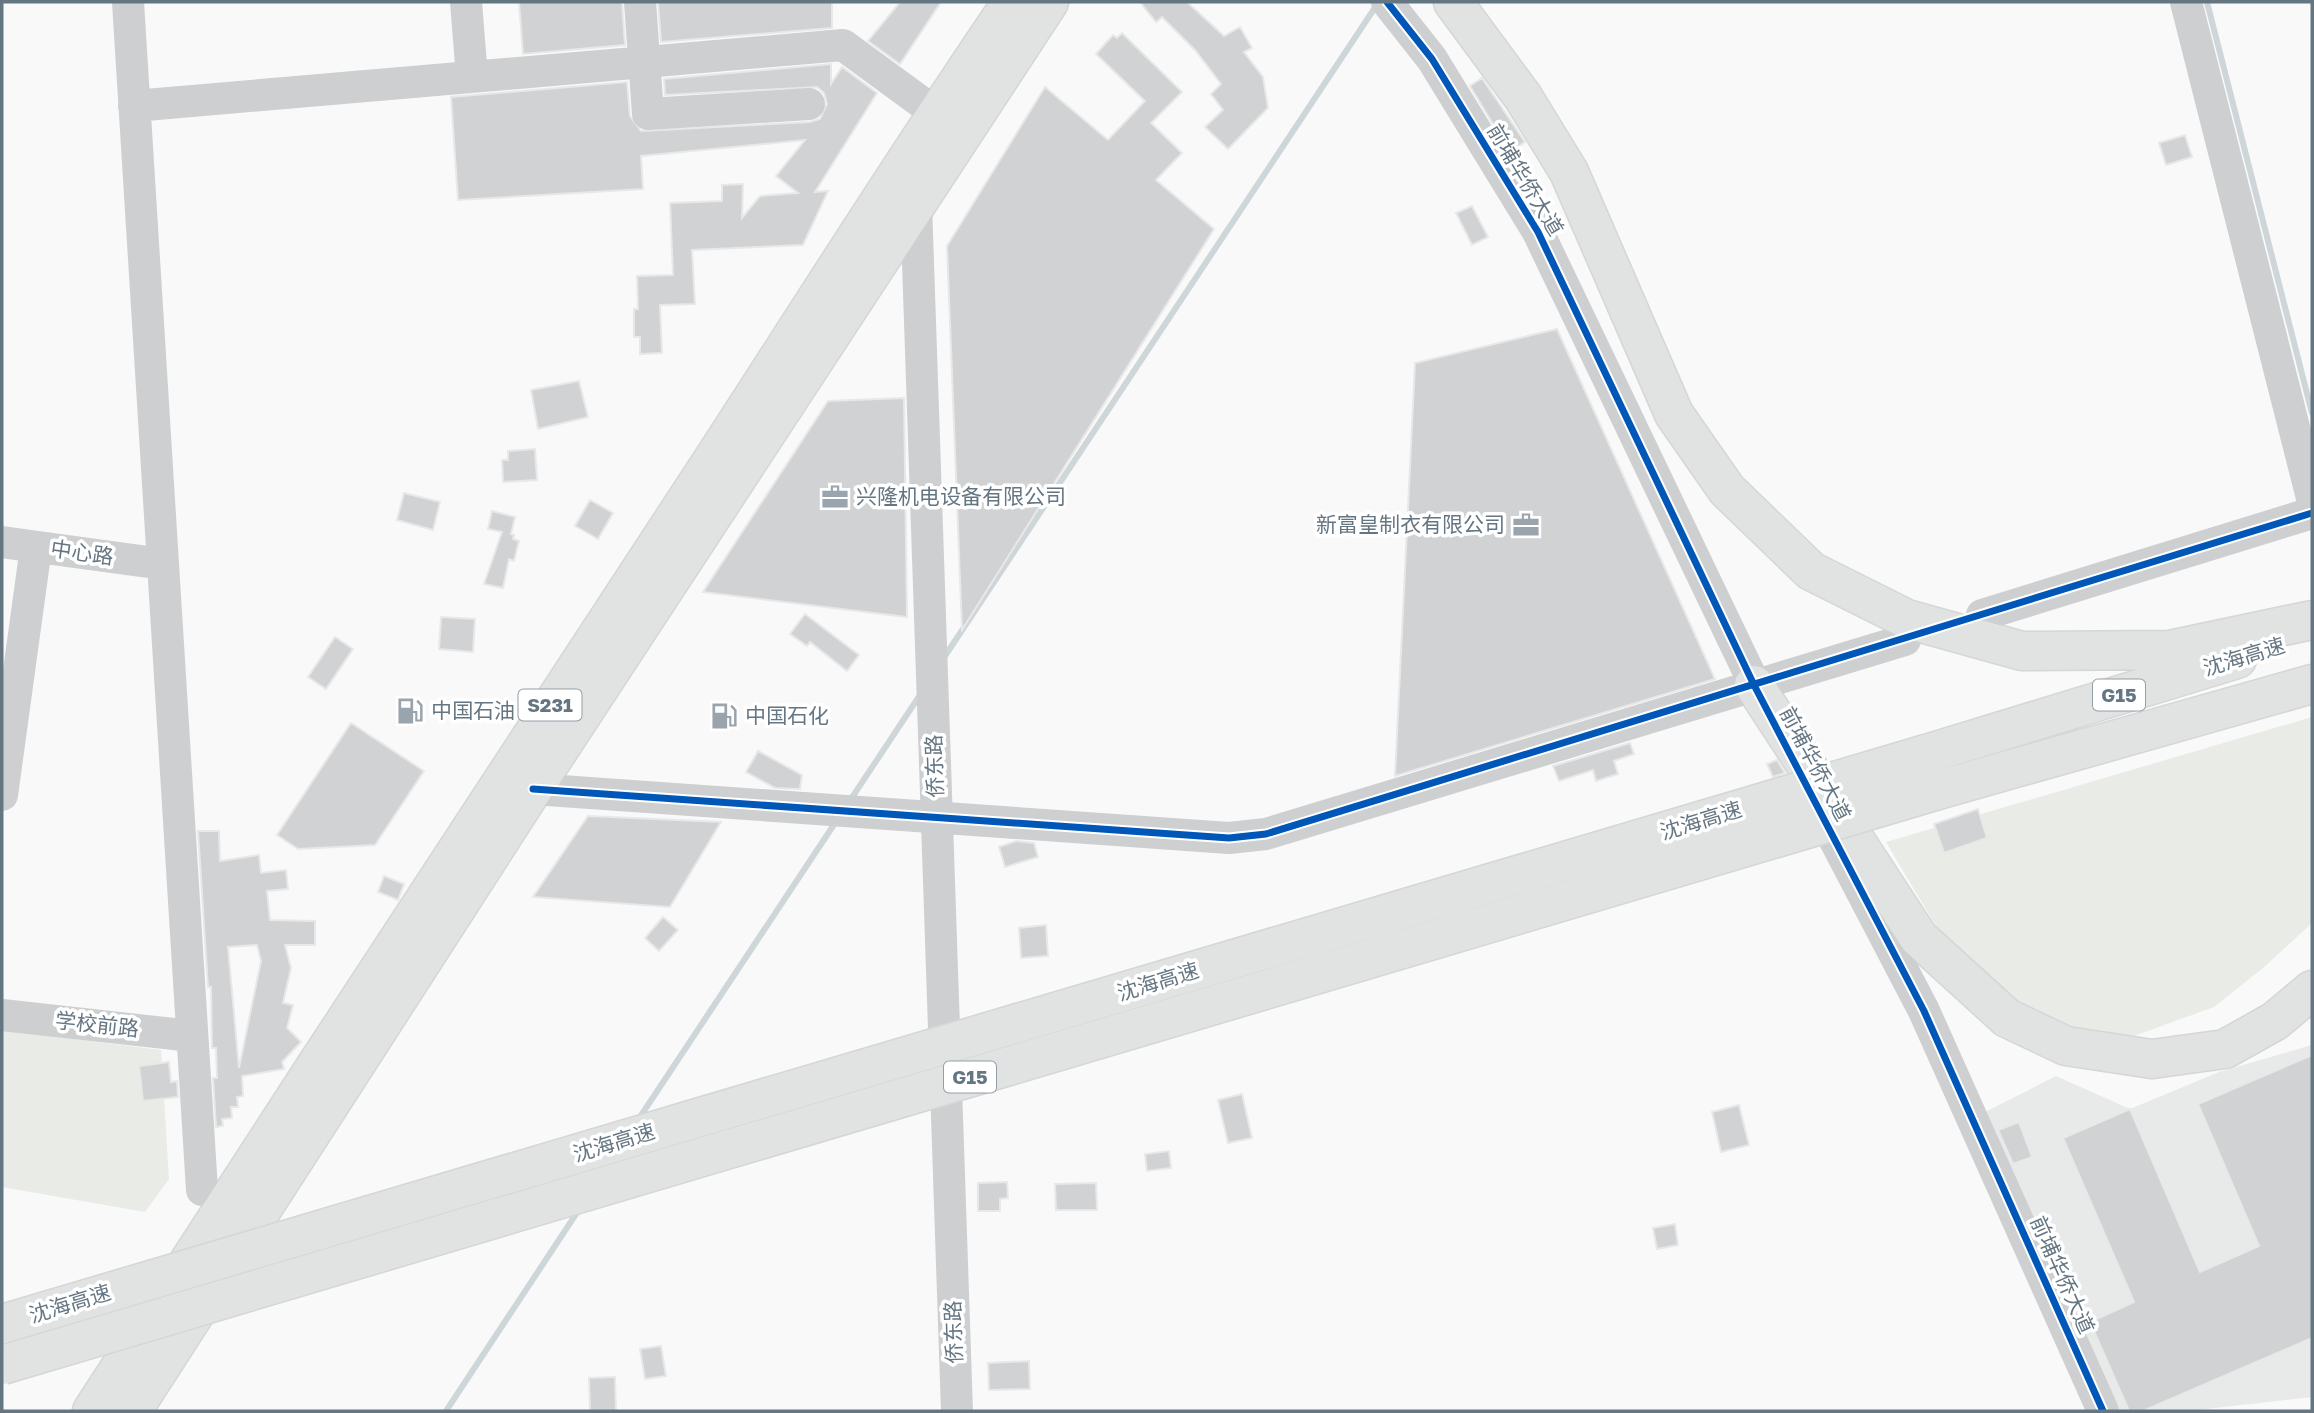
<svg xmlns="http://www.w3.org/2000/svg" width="2314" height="1413" font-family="'Golos Text','Noto Sans SC',sans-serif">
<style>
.built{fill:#e8e9e9}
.green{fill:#e8ebe6}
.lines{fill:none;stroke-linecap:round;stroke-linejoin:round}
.stream{stroke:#ced6d9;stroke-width:6}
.building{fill:#d0d2d3;stroke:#e8e8e8;stroke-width:2;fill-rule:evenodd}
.major-casing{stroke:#d5d6d7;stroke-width:41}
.highway-casing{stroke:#d5d6d6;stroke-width:41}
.minor{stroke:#cecfd0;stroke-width:32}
.major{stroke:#e1e2e2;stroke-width:38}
.highway{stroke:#e1e2e2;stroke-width:38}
.highway-bridge-casing{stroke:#d5d6d6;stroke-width:41;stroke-linecap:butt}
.highway-bridge{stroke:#e1e2e2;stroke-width:38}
.cycleway-casing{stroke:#fff;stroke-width:11}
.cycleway{stroke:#0057b8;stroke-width:7}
.labels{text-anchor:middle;stroke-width:7;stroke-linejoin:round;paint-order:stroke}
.shield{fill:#fff;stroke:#939fa8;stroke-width:2}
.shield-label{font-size:19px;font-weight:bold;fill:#657683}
.street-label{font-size:21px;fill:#657683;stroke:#fff}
.poi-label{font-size:21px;fill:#657683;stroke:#fff;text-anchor:start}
</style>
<rect width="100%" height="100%" fill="#f9f9f9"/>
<path class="built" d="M2312,1045V1397L2189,1411H2120L1985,1112L2056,1076L2130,1109L2219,1072Z"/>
<path class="green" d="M2312,717V923L2263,968L2214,1007L2134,1036L2076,1037L1983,980L1934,923L1886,842Z
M2,1030L161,1050L169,1179L145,1212L2,1187Z"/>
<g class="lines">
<path class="stream" d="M2207,2L2312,413
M943,659L1378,3
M849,802L920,695
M638,1120L837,820
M446,1411L580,1208"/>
</g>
<path class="building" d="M519,2H622L625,45L523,54Z
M658,2H832V28L661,42Z
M900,2H941L900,64L868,41Z
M1140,2H1187L1224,36L1240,27L1252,48L1244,52L1263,77L1268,108L1228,149L1205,127L1223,110L1211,94L1221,84L1195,50L1162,17L1156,22Z
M1122,33L1182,92L1151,123L1182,153L1156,180L1214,229L962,630L947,246L1045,87L1108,140L1145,101L1096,54L1113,35L1117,38Z
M831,64V84L842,67L877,93L815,192L828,191L803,245L692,250L695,304L660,305L662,353L640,354V337H634V309H638L637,276L673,275L670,203L722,201V185L743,184L742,218L760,196L798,193L776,176L805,140L641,156L643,189L458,200L451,97L627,82L630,116L641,131L810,122L820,119L827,104L824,93L817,87L665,95L664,79Z
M1482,78L1525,142L1510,152L1470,86Z
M2185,135L2192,157L2166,165L2159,143Z
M1472,206L1488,237L1472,245L1456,213Z
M1557,329L1715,679L1395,776L1415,363Z
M579,381L588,417L538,429L531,390Z
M904,398L907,617L703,592L828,401Z
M535,449L537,480L503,482L502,460H508V451Z
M404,493L440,502L433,530L397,520Z
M590,500L613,513L598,539L575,526Z
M492,511L515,517L511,534L514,535L513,539L519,541L514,561L509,559L503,588L484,584L502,532L488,529Z
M805,614L859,655L847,671L810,642L807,646L790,634Z
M441,617L475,619L473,652L439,649Z
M335,637L353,649L326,689L308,677Z
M351,723L424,771L375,845L298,849L277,835Z
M1630,743L1634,754L1614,761L1618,774L1596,781L1593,770L1559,781L1553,766Z
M758,751L802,775L800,789L775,788L746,772Z
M1777,760L1785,773L1773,777L1767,764Z
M1978,809L1987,838L1944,853L1934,824Z
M588,816L721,822L670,907L533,897Z
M198,831H219L220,861L259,855L261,873L286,870L288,889L267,891L270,920L315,921V945H285L291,968L283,1003L293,1005L287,1028L301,1042L282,1062L284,1069L242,1076L243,1096L237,1097L238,1107H231L232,1118L222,1119L223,1126L216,1127L213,1078H217L216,1048H212L211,987H208ZM257,945L261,961L239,1068L228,947Z
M1016,841L1034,843L1038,857L1005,867L999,847Z
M384,876L404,884L398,900L378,892Z
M663,917L678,930L659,951L645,938Z
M1046,925L1048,956L1021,958L1019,928Z
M2312,1055V1338L2143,1411H2129L2090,1322L2134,1302L2063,1138L2130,1109L2200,1272L2259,1246L2198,1104Z
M169,1062L171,1082L177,1081L178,1097L143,1101L139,1066Z
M1242,1094L1252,1138L1228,1143L1218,1100Z
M1739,1105L1749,1145L1721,1152L1712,1112Z
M2019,1122L2032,1157L2013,1164L1998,1130Z
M1169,1151L1171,1168L1147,1171L1145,1154Z
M1007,1182L1008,1198L1000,1199V1211H978V1183Z
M1096,1183L1097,1210H1056L1055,1184Z
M1675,1224L1678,1245L1657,1249L1653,1228Z
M661,1346L666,1376L645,1379L640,1349Z
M1029,1361L1030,1389L989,1390L988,1363Z
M615,1377L616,1411H590L589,1378Z"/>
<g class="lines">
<g class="major-casing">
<path id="major" d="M92,1411C298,1091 508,774 716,455C814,304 910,151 1012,2
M132,1411L533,789L1049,2"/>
</g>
<g class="highway-casing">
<path id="highway" d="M1453,2L1523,97L1569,172L1674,414L1727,490L1811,571L1907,619L2022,651L2169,650L2312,620
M1754,685L1919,938L2007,1018L2066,1046L2152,1059L2225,1049L2275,1021L2312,990
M1926,754L2237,659
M1938,790L2312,684"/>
</g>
<path class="minor" d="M128,2L202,1190
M466,2L472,77
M640,2L648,114L809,104
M1387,2L1432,59L1538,232L1765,706
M2186,2L2312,498
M134,106L843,45L936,113
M916,204L957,1411
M2,542L163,564
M1982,615L2312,513
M533,789L1229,838L1266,834L1905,640
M2,795L36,547
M1828,827L1924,1011L2103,1411
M2,1015L192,1036"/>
<use href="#major" class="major"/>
<use href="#highway" class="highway"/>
<g class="highway-bridge-casing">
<path id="highway-bridge" d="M2,1324L1926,754
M2,1365L1938,790"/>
</g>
<use href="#highway-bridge" class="highway-bridge"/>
<g class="cycleway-casing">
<path id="cycleway" d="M1387,2L1432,59L1538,232L1754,685L1924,1011L2103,1411
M533,789L1229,838L1266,834L2312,513"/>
</g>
<use href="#cycleway" class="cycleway"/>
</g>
<defs>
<g id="office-bare" transform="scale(2.1)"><path d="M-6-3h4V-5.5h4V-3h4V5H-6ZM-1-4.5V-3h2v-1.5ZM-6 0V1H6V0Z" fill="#99a4ac" stroke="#fff" stroke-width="2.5" paint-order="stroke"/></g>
<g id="fuel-bare" transform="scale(2.1)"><path d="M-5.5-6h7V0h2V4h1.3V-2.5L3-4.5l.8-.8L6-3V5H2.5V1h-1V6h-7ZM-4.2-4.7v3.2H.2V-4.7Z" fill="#99a4ac" stroke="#fff" stroke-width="2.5" paint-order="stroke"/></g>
</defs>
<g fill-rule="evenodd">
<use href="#office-bare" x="835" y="497"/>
<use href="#office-bare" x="1526" y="525"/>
<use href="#fuel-bare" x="410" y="711"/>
<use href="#fuel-bare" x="724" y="716"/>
</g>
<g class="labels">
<g class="shield">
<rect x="2093" y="679.5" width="52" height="31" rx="5"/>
<rect x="518.5" y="689.5" width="63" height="31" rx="5"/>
<rect x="944" y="1061.5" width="52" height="31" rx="5"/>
</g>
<g class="shield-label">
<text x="2119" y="702">G15</text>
<text x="550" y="712">S231</text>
<text x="970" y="1084">G15</text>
</g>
<g class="street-label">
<text transform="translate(1525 180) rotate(59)" y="7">前埔华侨大道</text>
<text transform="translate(82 553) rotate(8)" y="7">中心路</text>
<text transform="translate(2244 657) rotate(-17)" y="7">沈海高速</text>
<text transform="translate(1815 764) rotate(62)" y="7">前埔华侨大道</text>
<text transform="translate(935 766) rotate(-92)" y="7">侨东路</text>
<text transform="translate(1701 821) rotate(-17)" y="7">沈海高速</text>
<text transform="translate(1158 982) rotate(-17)" y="7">沈海高速</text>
<text transform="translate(97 1025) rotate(6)" y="7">学校前路</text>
<text transform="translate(614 1143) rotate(-17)" y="7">沈海高速</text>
<text transform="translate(2062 1275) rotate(66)" y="7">前埔华侨大道</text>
<text transform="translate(70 1304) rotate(-17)" y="7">沈海高速</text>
<text transform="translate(954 1332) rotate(-92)" y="7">侨东路</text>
</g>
<g class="poi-label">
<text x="856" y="504">兴隆机电设备有限公司</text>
<text x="1505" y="532" text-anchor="end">新富皇制衣有限公司</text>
<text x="431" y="718">中国石油</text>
<text x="745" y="723">中国石化</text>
</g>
</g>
<rect width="2314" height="1413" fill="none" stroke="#657683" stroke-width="7"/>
</svg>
